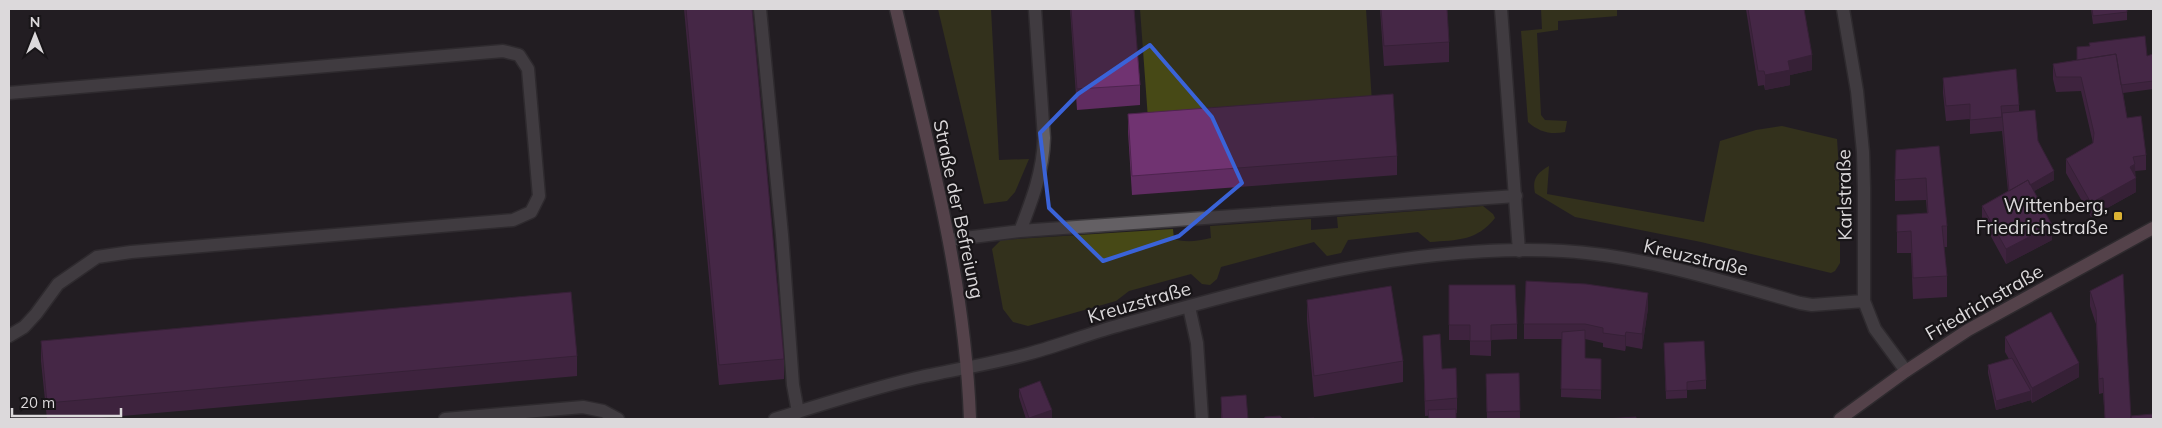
<svg xmlns="http://www.w3.org/2000/svg" width="2162" height="428" font-family="Mulish,sans-serif">
<style>
.green{fill:#474916}
.lines{fill:none;stroke-linecap:round;stroke-linejoin:round}
.lane-casing{stroke:#3d3a3d;stroke-width:15}
.street-casing{stroke:#3d3a3d;stroke-width:15}
.secondary-casing{stroke:#3d3a3d;stroke-width:15}
.lane{stroke:#646064;stroke-width:12}
.street{stroke:#646064;stroke-width:12}
.secondary{stroke:#91707b;stroke-width:12}
.wall{fill:#602c61}
.shaded-wall{fill:#4e244f}
.building{fill:#703371;stroke:#4e244f}
.marked{fill:none;stroke:#3a63d8;stroke-width:4;stroke-linejoin:round}
.poi-dot{fill:#dbb233;stroke:#181518;stroke-width:2}
.labels{text-anchor:middle;stroke-width:4.5;stroke-linejoin:round;paint-order:stroke}
.street-label{font-size:19px;fill:#dcd9db;stroke:#181518}
.poi-label{font-size:19px;fill:#dcd9db;stroke:#181518;text-anchor:end}
</style>
<rect width="100%" height="100%" fill="#221e22"/>
<path class="green" d="M938,9H991L999,160L1029,159L1015,192L1007,201L984,204Z
M1140,9H1366L1372,103L1148,119Z
M1541,9H1617V16L1558,21V30L1537,33L1541,115L1545,120L1567,121L1565,132C1551,135 1539,132 1528,122L1521,31L1542,29Z
M1782,126L1837,139L1840,185V263L1835,271L1831,273L1701,242L1575,217L1535,193C1532,179 1537,173 1549,166L1547,194L1704,222L1720,141L1756,130Z
M1483,206L1493,214L1495,218C1477,241 1457,240 1430,242L1418,232L1348,240L1341,253L1327,256L1314,242L1221,267L1217,279L1210,285L1202,284L1191,274L1129,291L1116,301L1028,326L1013,322L1003,309L992,249L1001,240L1173,229L1174,239C1186,243 1198,241 1211,238L1210,226L1311,219V230L1338,228L1337,217Z"/>
<g class="lines">
<g class="lane-casing">
<path id="lane" d="M760,9L782,235L793,385L798,412
M9,93L503,51L519,55L528,69L539,196L531,212L513,220L131,252L97,257L58,284L36,314L24,327L9,336
M1020,231C1032,200 1043,172 1044,138L1035,9
M949,240L1020,231L1516,196
M1189,307L1197,343L1202,419
M445,419L583,407L603,411L618,419"/>
</g>
<g class="street-casing">
<path id="street" d="M1501,9L1519,251
M1843,9L1857,91L1863,152L1864,188V301L1875,329L1906,371
M775,419C820,405 866,390 912,379C951,370 992,364 1031,353C1060,345 1088,334 1117,326C1261,286 1410,243 1563,251C1639,255 1726,282 1800,303L1812,305L1864,301"/>
</g>
<g class="secondary-casing">
<path id="secondary" d="M896,9C928,145 965,278 970,419
M1840,419L1906,371L1968,330L2153,228"/>
</g>
<use href="#lane" class="lane"/>
<use href="#street" class="street"/>
<use href="#secondary" class="secondary"/>
</g>
<path class="wall" d="M684,9H752L784,359V379L719,385Z
M1070,9H1134L1140,85V105L1077,110Z
M1380,9H1447L1449,42V62L1384,66Z
M1746,9H1804L1812,70L1790,75V85L1765,90L1764,85L1758,86Z
M2091,9H2127V20L2093,24Z
M2153,54V89L2123,93L2127,118L2146,155V170L2135,171L2136,192L2091,217L2066,173V159L2093,143L2081,91L2056,92L2053,79V64L2077,60L2147,56Z
M1943,78L2019,105V111L2038,141L2054,180L2034,191L2052,240L2006,264L1982,220V206L2008,191L2002,131L1970,134V119L1946,121L1943,93Z
M1128,114L1397,156V175L1132,195L1128,132Z
M1939,146L1947,226V247H1944L1947,276V297L1913,299L1911,253H1897V215L1927,213L1926,200L1895,201V180Z
M1449,285L1517,324V339L1491,340V356L1470,355V340H1449Z
M2090,291L2131,416L2153,419H2105L2103,393L2099,394L2096,324L2090,306Z
M1307,300L1403,361V382L1314,397L1307,321Z
M1648,308L1642,349L1626,346L1625,351L1603,347V343L1585,339V358L1601,359V399L1561,397L1562,339H1524V324Z
M1423,336L1442,369L1457,398V413L1425,416Z
M2005,337L2079,377L2032,403L2031,400L1996,410L1988,373V365L2009,359L2005,352Z
M41,341L577,356V376L88,419H47L41,361Z
M1664,343L1706,380V389L1687,390V398L1666,399Z
M1519,373L1520,419H1487L1486,383Z
M1019,389L1052,418L1049,419H1026L1019,397Z
M1221,397L1248,419H1221Z"/>
<path class="shaded-wall" d="M1812,55V70L1790,75V85L1765,90V75L1788,61Z
M2135,164L2136,192L2091,217V203Z
M2054,171V180L2009,205V197Z
M2052,225V240L2006,264V249Z
M1648,293V308L1642,349V334Z
M1626,332V346L1625,351V336Z
M2079,363V377L2032,403V388Z
M2031,391V400L1996,410V401Z
M1052,410V418L1049,419H1029V418Z"/>
<path class="building" d="M686,9H752L784,359L719,365Z
M1071,9H1134L1140,85L1077,89Z
M1381,9H1447L1449,42L1384,46Z
M1748,9H1804L1812,55L1788,61L1790,70L1765,75L1764,71H1758Z
M2092,9H2127V12L2093,16Z
M2145,36L2147,56L2153,54V81L2121,85L2116,54L2077,60V47L2090,46L2089,43Z
M2116,54L2127,118L2141,116L2146,155L2133,157L2135,164L2130,167L2136,178L2091,203L2066,159L2093,143L2094,133L2081,77H2056L2053,64Z
M2016,69L2019,105L2001,106L2002,117L1970,120V104L1946,106L1943,78Z
M1393,94L1397,156L1132,176L1128,114Z
M2035,110L2038,141L2054,171L2030,185L2028,180L2009,191L2002,113Z
M1939,146L1947,226H1942L1947,276L1913,278L1911,231L1897,232V215L1928,213L1926,178L1895,180L1896,150Z
M2028,180L2052,225L2006,249L1982,206Z
M2123,274L2131,419H2105L2103,378L2099,379L2096,310L2090,291Z
M1526,281L1586,284L1648,293L1642,334L1626,332L1625,336L1603,333V328L1585,324H1524Z
M1449,285H1515L1517,324L1491,325V341H1470V325H1449Z
M1391,286L1403,361L1314,376L1307,300Z
M571,292L577,356L47,403L41,341Z
M2051,312L2079,363L2032,388L2005,337Z
M1585,330V358L1601,359V390L1561,389L1562,332Z
M1440,334L1442,369L1456,368L1457,398L1425,401L1423,336Z
M1704,341L1706,380L1687,382V390L1666,391L1664,343Z
M2012,358L2031,391L1996,401L1988,365Z
M1519,373L1520,411L1487,412L1486,374Z
M1040,381L1052,410L1029,418L1019,389Z
M1246,395L1248,419H1222L1221,397Z
M1456,409V419H1429L1428,410Z
M2153,414V419H2131V416Z
M1280,416L1283,419H1264L1265,417Z
M1636,417V419H1605Z
M1314,418V419H1298Z"/>
<path d="M0 0H2162V428H0ZM1150,45L1212,117L1242,183L1179,236L1103,261L1049,208L1040,133L1078,94Z" fill="#221e22" fill-opacity=".55" fill-rule="evenodd"/>
<path class="marked" d="M1150,45L1212,117L1242,183L1179,236L1103,261L1049,208L1040,133L1078,94Z"/>
<rect class="poi-dot" x="2113" y="211" width="10" height="10" rx="2.5"/>
<g class="labels">
<g class="street-label">
<text transform="translate(1844 195) rotate(-91)" y="7">Karlstraße</text>
<text transform="translate(959 209) rotate(78)" y="7">Straße der Befreiung</text>
<text transform="translate(1696 257) rotate(13)" y="7">Kreuzstraße</text>
<text transform="translate(1139 302) rotate(-16)" y="7">Kreuzstraße</text>
<text transform="translate(1984 302) rotate(-30)" y="7">Friedrichstraße</text>
</g>
<g class="poi-label">
<text x="2108" y="212">Wittenberg,<tspan x="2108" dy="22">Friedrichstraße</tspan></text>
</g>
</g>
<rect width="2162" height="428" fill="none" stroke="#dcd9db" stroke-width="20"/>
<g transform="translate(35 35)" stroke="#181518" stroke-width="4" paint-order="stroke">
<path d="M0-4L9 19L0 12L-9 19Z" fill="#dcd9db"/>
<text y="-8" font-size="14" font-weight="bold" text-anchor="middle" fill="#dcd9db">N</text>
</g>
<path d="M12 408v8h109v-8" fill="none" stroke="#dcd9db" stroke-width="2.5"/>
<text x="20" y="408" font-size="15" fill="#dcd9db" stroke="#181518" stroke-width="4" paint-order="stroke">20 m</text>
</svg>
